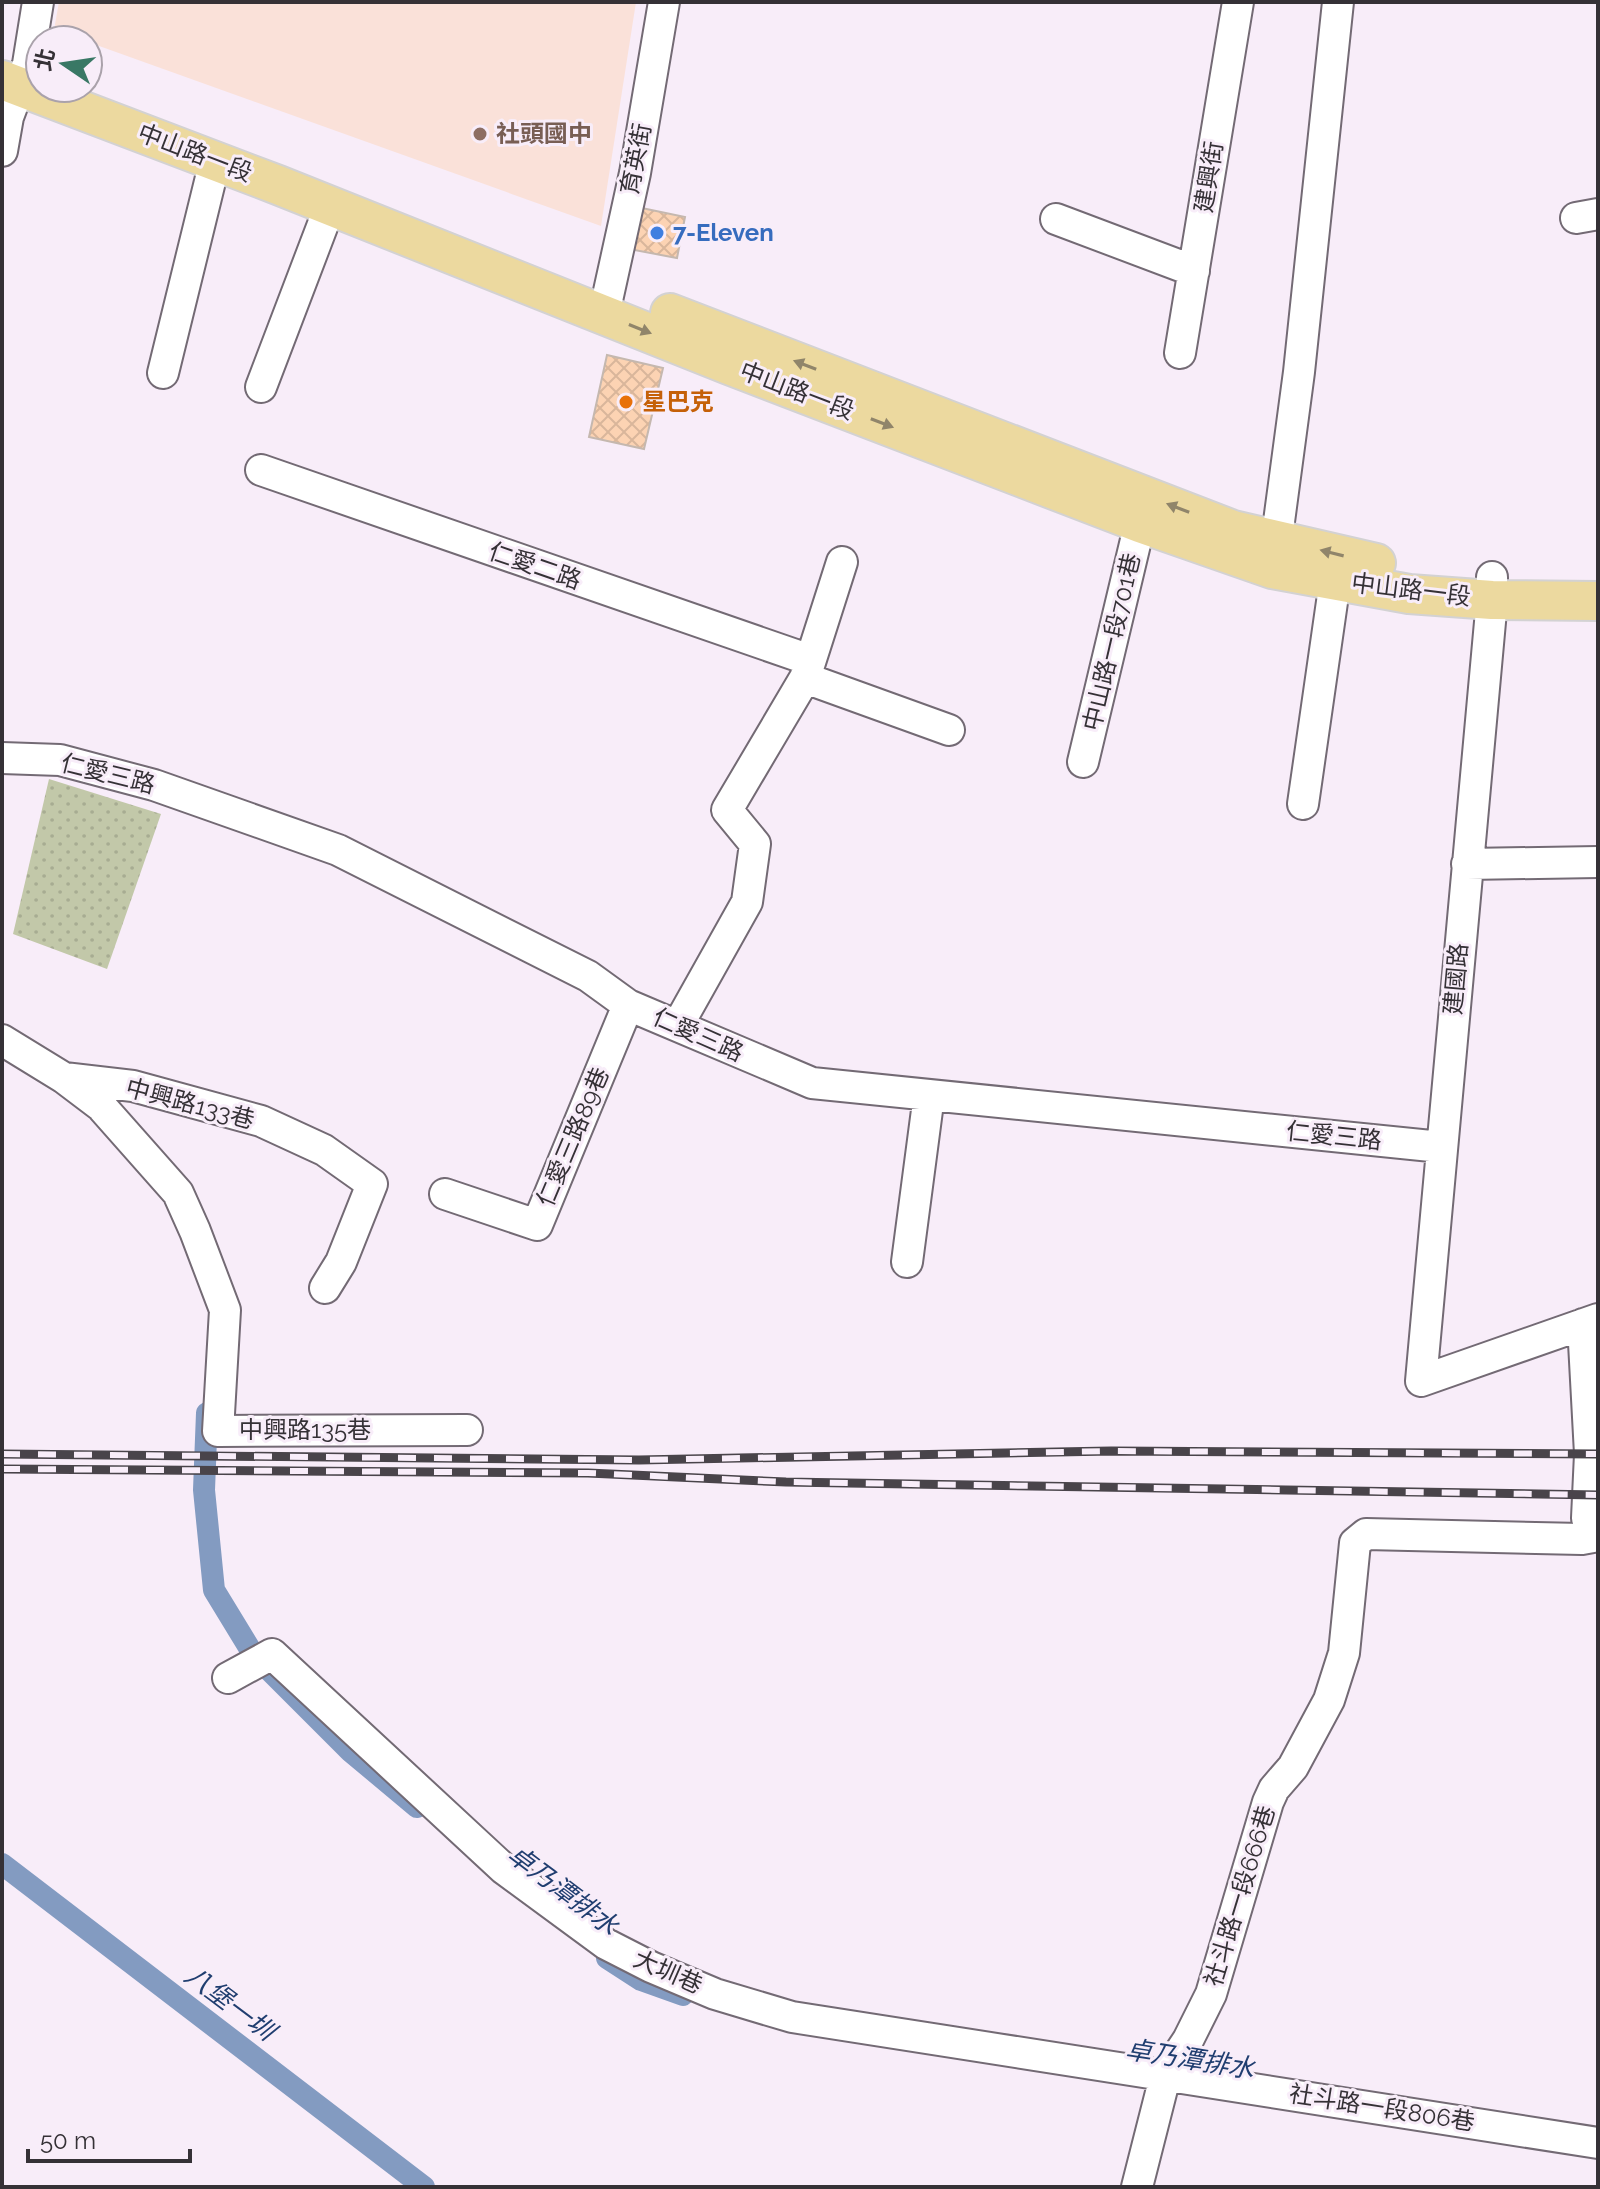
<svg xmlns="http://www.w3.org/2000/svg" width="1600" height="2189" font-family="Raleway,'Noto Sans TC',sans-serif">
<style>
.education{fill:#fae1d9}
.grass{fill:url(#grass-dots)}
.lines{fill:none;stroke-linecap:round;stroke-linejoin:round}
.canal{stroke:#839bc1;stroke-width:22}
.building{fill:url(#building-cross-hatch);stroke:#c5b8af;stroke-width:2}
.minor-casing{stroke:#736a74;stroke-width:34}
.major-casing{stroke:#d3d2d3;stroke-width:42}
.minor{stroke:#fff;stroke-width:30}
.major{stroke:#ecd99f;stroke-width:38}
.rail-casing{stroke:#49444a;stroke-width:9}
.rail{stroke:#f8edf9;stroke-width:6;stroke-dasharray:18;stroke-linecap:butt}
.oneway{fill:#90856a}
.education-dot{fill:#8d6e63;stroke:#f8edf9;stroke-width:3}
.shop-dot{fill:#3f7fe0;stroke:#f8edf9;stroke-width:3}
.food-dot{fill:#e8710a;stroke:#f8edf9;stroke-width:3}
.labels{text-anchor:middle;stroke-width:6;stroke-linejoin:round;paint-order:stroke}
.education-label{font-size:24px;font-weight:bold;fill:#785e54;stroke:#f8edf9;text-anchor:start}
.street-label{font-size:24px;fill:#353136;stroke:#f8edf9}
.shop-label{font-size:24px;font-weight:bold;fill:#366cbe;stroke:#f8edf9;text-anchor:start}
.food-label{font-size:24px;font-weight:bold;fill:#c56008;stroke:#f8edf9;text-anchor:start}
.water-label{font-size:26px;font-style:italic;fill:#203e70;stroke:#f8edf9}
</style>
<defs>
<pattern id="grass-dots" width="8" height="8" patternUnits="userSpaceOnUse" patternTransform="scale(2)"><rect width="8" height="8" fill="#c2c8a9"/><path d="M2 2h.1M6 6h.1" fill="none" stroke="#a7ac92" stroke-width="1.8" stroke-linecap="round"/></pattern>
<pattern id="building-cross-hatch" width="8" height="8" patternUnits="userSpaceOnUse" patternTransform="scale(2)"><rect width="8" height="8" fill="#fcd3b3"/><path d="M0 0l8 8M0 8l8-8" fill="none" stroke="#d9b69b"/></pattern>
</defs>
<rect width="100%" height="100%" fill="#f8edf9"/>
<path class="education" d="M59,2H636L601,226L88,42V40L54,30Z"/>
<path class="grass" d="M49,779L161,814L107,969L13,934Z"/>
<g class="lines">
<path class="canal" d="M207,1413L204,1490L214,1590L253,1654L350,1751L417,1807
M2,1864L424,2187
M607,1958L641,1980L683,1995"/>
</g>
<path class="building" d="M637,207L685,217L677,258L629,249Z
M607,355L663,368L644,449L589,437Z"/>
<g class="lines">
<g class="minor-casing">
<path id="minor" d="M2,151L8,117L28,64L38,2
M1576,218L1598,214
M1056,219L1194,271
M604,314L635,173L664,2
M1180,353L1238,2
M163,373L215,161
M261,387L330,206
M261,470L810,660
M1274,559L1299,372L1338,2
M1492,577V600L1421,1381L1598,1319
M805,678L949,730
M2,758L60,760L154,785L338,850L588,976L628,1005L812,1083L1441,1147
M1083,762L1140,523
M1303,804L1335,581
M1467,864L1598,862
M678,1025L747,902L755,844L727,810L805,678L842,562
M2,1040L64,1078L133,1086L261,1121L324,1150L372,1184L341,1262L325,1288
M64,1078L101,1106L178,1193L195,1231L225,1310L218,1431L467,1430
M445,1194L537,1225L628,1005
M907,1262L929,1095
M1583,1324L1590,1454L1587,1518L1598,1524
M228,1678L272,1654L504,1869L606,1944L651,1967L715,1994L792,2017L1598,2143
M1137,2187L1166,2073L1188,2040L1211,1994L1268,1802L1274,1789L1293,1767L1329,1700L1344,1653L1355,1543L1366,1534L1582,1539L1598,1536"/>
</g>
<g class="major-casing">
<path id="major" d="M2,80L278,185L729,365L1140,523L1272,569L1409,594L1492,600L1598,601
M670,313L1233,530L1376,563"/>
</g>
<use href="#minor" class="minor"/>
<use href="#major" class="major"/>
<g class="rail-casing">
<path id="rail" d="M2,1454L639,1460L1111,1451L1598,1454
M2,1469L588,1473L786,1482L1598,1495"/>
</g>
<use href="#rail" class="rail"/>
</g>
<defs><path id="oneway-solid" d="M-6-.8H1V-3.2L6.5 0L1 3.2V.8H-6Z" transform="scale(2)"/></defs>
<g class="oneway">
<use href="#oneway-solid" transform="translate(640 329) rotate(22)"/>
<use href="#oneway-solid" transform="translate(805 365) rotate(-159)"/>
<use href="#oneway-solid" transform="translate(882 423) rotate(21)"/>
<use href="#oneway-solid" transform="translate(1178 508) rotate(-159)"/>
<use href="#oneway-solid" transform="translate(1332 553) rotate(-166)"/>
</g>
<circle class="education-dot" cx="480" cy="134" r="8"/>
<circle class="shop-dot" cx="657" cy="233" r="8"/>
<circle class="food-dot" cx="626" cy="402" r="8"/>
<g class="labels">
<g class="education-label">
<text x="496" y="142">社頭國中</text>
</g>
<g class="street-label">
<text transform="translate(195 153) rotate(21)" y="8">中山路一段</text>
<text transform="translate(636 159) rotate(-79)" y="8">育英街</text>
<text transform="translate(1209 177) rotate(-81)" y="8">建興街</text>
<text transform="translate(797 391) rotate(21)" y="8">中山路一段</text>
<text transform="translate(535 566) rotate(19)" y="8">仁愛二路</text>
<text transform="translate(1411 590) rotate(7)" y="8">中山路一段</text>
<text transform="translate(1112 642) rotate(-77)" y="8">中山路一段701巷</text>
<text transform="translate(108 774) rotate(14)" y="8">仁愛三路</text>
<text transform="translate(1456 979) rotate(-85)" y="8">建國路</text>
<text transform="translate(698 1035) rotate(24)" y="8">仁愛三路</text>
<text transform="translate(190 1104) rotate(15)" y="8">中興路133巷</text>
<text transform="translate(1334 1136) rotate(6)" y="8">仁愛三路</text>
<text transform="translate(573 1137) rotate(-67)" y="8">仁愛三路89巷</text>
<text x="305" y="1438">中興路135巷</text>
<text transform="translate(1240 1896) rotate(-73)" y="8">社斗路一段666巷</text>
<text transform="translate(668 1972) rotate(24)" y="8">大圳巷</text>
<text transform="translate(1382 2108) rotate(9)" y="8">社斗路一段806巷</text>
</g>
<g class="shop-label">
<text x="673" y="241">7-Eleven</text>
</g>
<g class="food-label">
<text x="642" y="410">星巴克</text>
</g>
<g class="water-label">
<text transform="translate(563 1890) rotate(37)" y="9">卓乃潭排水</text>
<text transform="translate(230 2003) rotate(37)" y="9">八堡一圳</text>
<text transform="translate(1190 2059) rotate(9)" y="9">卓乃潭排水</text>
</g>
</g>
<rect width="1600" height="2189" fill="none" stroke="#353136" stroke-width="8"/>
<g transform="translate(64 64) rotate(283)"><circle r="38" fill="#f8edf9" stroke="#aaa2ab" stroke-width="2"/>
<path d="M0-6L14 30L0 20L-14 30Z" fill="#397865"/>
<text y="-12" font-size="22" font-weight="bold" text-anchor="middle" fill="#353136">北</text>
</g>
<path d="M28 2149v12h162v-12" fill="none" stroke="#353136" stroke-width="4"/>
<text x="40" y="2149" font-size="24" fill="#353136" stroke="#f8edf9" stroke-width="6" paint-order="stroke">50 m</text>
</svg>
